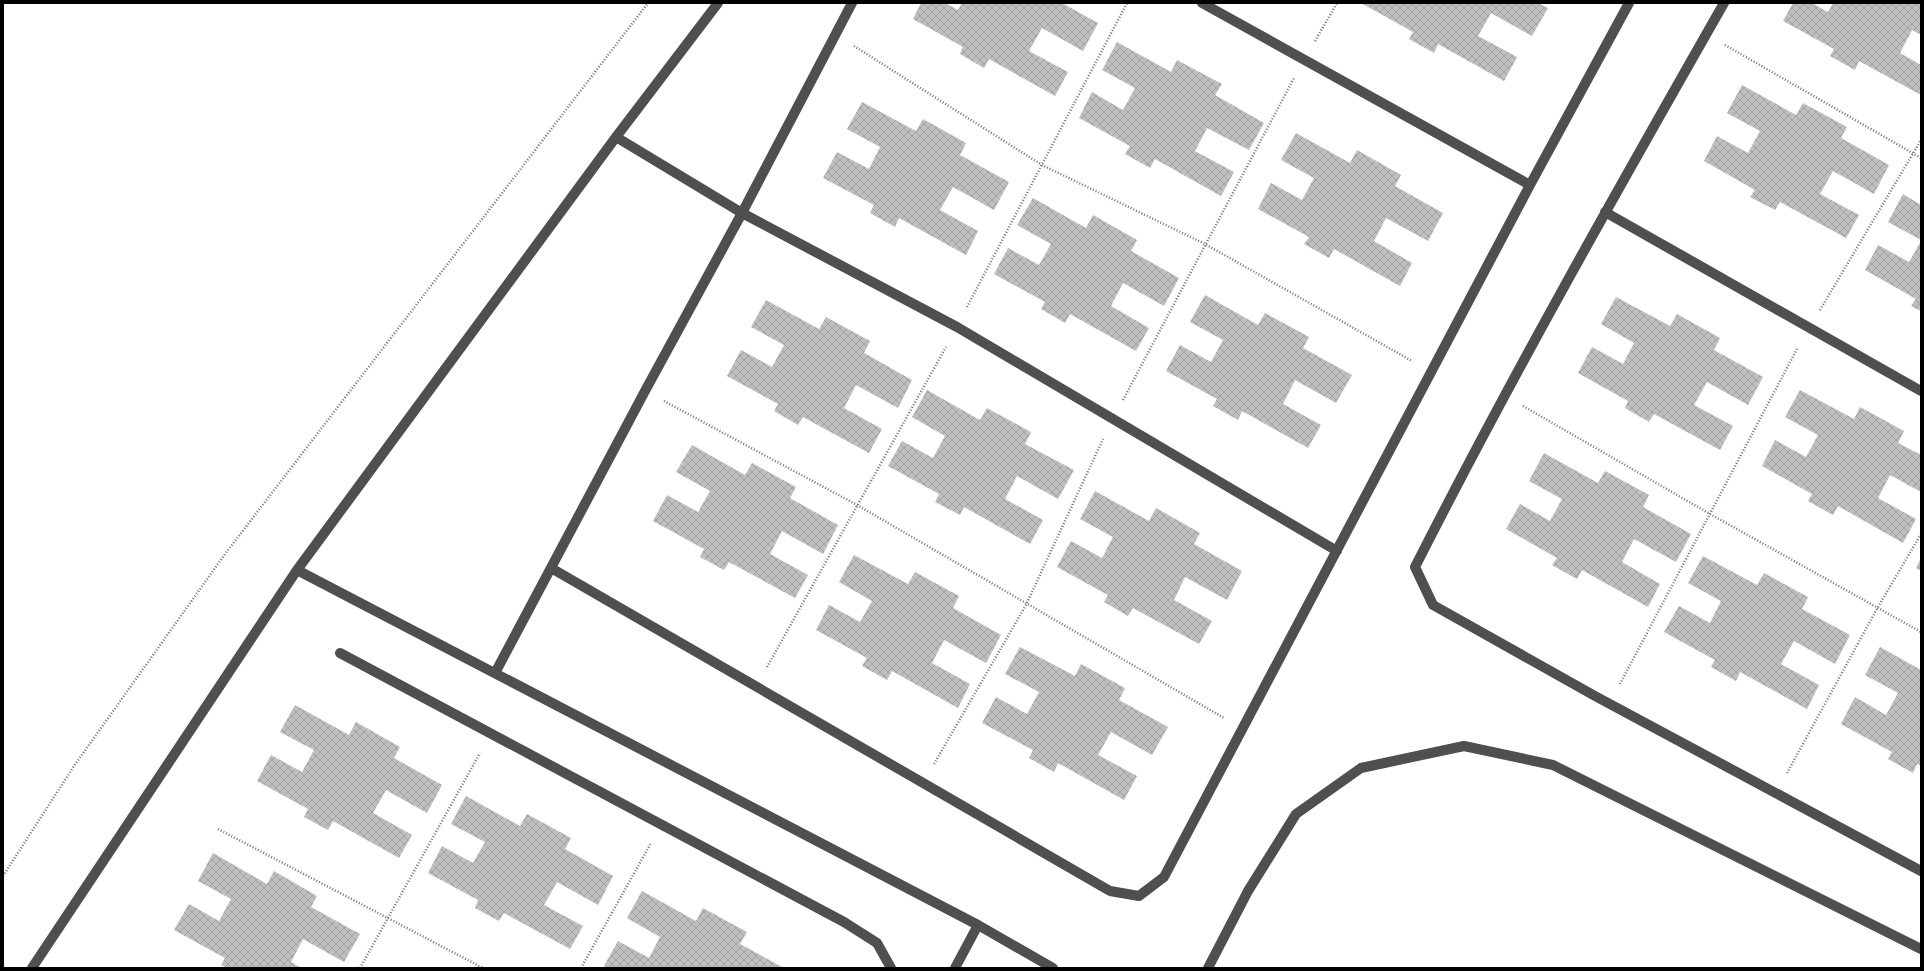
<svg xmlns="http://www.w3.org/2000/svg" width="1924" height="971" font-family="Lato,sans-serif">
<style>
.building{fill:url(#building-cross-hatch)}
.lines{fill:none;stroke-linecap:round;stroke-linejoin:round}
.path{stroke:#717171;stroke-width:2.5;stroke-dasharray:1 2;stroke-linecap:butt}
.minor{stroke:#4f4f4f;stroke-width:10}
</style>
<defs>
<pattern id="building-cross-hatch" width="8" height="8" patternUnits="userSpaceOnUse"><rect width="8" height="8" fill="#bfbfbf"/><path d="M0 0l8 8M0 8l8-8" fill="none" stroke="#a2a2a2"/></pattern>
</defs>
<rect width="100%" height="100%" fill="#fff"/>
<path class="building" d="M921,3H945L958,10L962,3H1062L1098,23L1083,51L1042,28L1029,51L1068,72L1055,96L989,59L984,68L960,54L963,47L913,19Z
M1361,3H1538L1548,8L1532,36L1491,13L1478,36L1517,57L1504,81L1438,44L1434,53L1409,39L1413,32Z
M1793,3H1812L1828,12L1833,3H1921V35L1912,30L1900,53L1921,65V95L1859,61L1855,70L1830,56L1834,49L1783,21Z
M1117,42L1171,72L1177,60L1222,84L1215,95L1264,123L1249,150L1207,128L1195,151L1234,172L1221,196L1155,159L1150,168L1125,154L1130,146L1079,118L1092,92L1123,110L1135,88L1102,70Z
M1742,85L1796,115L1803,103L1847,127L1841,138L1889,165L1874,194L1833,171L1820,194L1859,215L1846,238L1780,202L1775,210L1750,197L1755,190L1704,161L1717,136L1748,153L1760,131L1727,113Z
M862,102L916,131L923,119L966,143L960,155L1009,182L994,210L953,187L940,210L978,231L966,255L899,218L895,227L870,213L874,205L823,178L837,152L869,169L880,147L847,129Z
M1296,133L1350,163L1357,150L1401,175L1395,186L1443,213L1428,241L1386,218L1374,241L1412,263L1400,286L1334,249L1329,258L1304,244L1309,237L1258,209L1271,183L1302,200L1314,178L1281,160Z
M1903,194L1921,205V240L1888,222Z
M1033,198L1086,228L1093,215L1137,240L1131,251L1179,278L1164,306L1123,283L1111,306L1149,328L1136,351L1070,314L1065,323L1041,309L1045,302L994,274L1008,248L1039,265L1051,244L1017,225Z
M1921,241V311L1911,306L1916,299L1865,270L1878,245L1909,262Z
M1205,295L1258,325L1265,313L1309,337L1303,348L1352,375L1336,403L1295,380L1283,404L1321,425L1308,448L1242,411L1238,420L1213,406L1217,399L1166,371L1180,345L1211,362L1223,340L1190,322Z
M1616,297L1670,326L1677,314L1720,338L1714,350L1763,377L1748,405L1707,382L1694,405L1733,426L1720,450L1654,414L1649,422L1625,408L1628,401L1578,373L1592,347L1623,364L1634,343L1601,324Z
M766,300L819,329L826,317L870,341L864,353L912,380L898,408L856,385L844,408L882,429L869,453L803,417L798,425L774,411L778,404L727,376L741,350L772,367L784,345L751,327Z
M927,390L980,420L987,408L1031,432L1025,444L1074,470L1058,499L1017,476L1005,499L1043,520L1030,544L964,507L960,515L935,502L939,494L888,466L902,441L933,458L945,436L912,417Z
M1800,390L1854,419L1860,407L1904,431L1898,443L1921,455V492L1890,475L1878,498L1916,519L1903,543L1838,506L1833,515L1808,501L1812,494L1762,466L1775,440L1806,457L1818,435L1785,417Z
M692,445L745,475L752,463L796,487L790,498L838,525L823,554L782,531L770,554L808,575L795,598L729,562L724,570L700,557L704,549L653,521L667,495L698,512L710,491L676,472Z
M1544,453L1598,483L1605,471L1649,495L1643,507L1691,534L1676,562L1634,539L1622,562L1660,584L1648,607L1582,570L1577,579L1552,565L1557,558L1506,529L1520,504L1550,521L1562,499L1529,481Z
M1095,491L1149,521L1156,508L1200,533L1194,544L1242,571L1227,600L1185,577L1174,600L1212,621L1199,644L1133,608L1128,616L1104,602L1108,595L1057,567L1071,541L1102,558L1113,537L1080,519Z
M854,555L908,584L915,572L959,596L953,608L1001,635L986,663L944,640L932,663L970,684L958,708L892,671L887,680L862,666L867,658L816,630L829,605L860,622L872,601L839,582Z
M1703,556L1757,585L1764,573L1808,597L1802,609L1850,635L1835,664L1794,641L1781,664L1819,685L1807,709L1740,672L1736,681L1711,667L1715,660L1664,632L1679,606L1710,623L1721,601L1688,583Z
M1921,558V571L1916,568Z
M1020,647L1075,676L1081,664L1125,688L1119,700L1168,727L1152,755L1111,732L1098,755L1137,776L1124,800L1058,763L1054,772L1029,758L1033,750L982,723L996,697L1027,714L1039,692L1005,674Z
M1880,647L1921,670V766L1917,764L1913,773L1888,759L1892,752L1841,724L1855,697L1886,715L1898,693L1865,675Z
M295,705L349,735L356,722L400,747L394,758L442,785L427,813L386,790L373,813L412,835L399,858L333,821L328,830L304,817L308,809L257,781L271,755L302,772L314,750L280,732Z
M466,796L520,826L527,814L571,838L565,849L613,876L598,905L557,882L544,905L583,926L570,949L504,913L499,921L475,908L478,900L428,873L442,846L473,863L485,842L451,824Z
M213,853L267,884L274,871L317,896L311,907L360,934L344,962L303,939L291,962L301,968H227L221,965L225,958L174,930L189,904L219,921L231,899L198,881Z
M642,891L696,921L703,908L747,932L740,944L784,968H606L604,966L618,941L649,958L660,937L627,918Z"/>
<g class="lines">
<path class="path" d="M1315,41L1337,3
M1725,45L1921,158
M854,46L1042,165L1205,244L1412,361
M967,307L1127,3
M1820,310L1921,140
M1123,400L1294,78
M664,401L857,505L1224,718
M1523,406L1710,514L1921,632
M767,667L946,347
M1620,684L1798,347
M934,764L1026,605L1103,439
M1787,773L1878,607L1921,534
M218,829L483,968
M3,876L74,766L225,554L648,3
M360,968L480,753
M581,968L651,843"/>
<path class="minor" d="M1202,3L1530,185
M1724,3C1618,189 1512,376 1415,567L1433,605L1595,696L1921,871
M616,137L742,213L957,327L1337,551
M1605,212L1921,391
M551,568L1110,891L1139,896L1164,877L1530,185L1629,3
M297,570L978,925L1053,968
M340,653L844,922L877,943L891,968
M495,673L645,391L742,213L852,3
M32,968L297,570L616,137L718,3
M955,968L978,925
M1208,968L1248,891L1296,814L1361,768L1464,746L1553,765L1921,949"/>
</g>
<rect width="1924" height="971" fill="none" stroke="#000000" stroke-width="8"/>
</svg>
